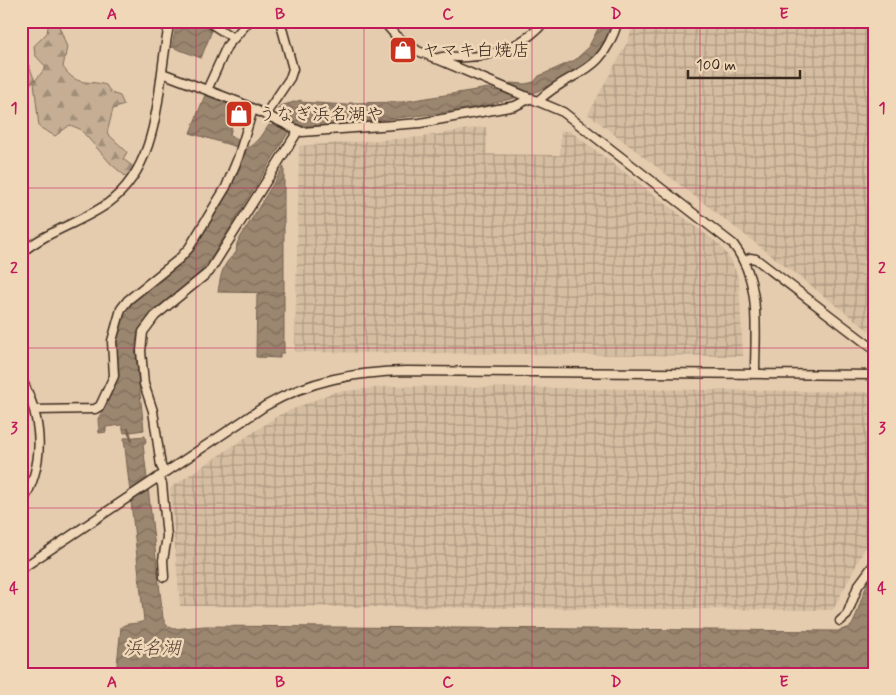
<svg xmlns="http://www.w3.org/2000/svg" width="896" height="695" font-family="Mynerve,'Klee One',sans-serif">
<style>
.industrial{fill:url(#industrial-grid)}
.forest{fill:url(#forest-firs);stroke:#806c59}
.water{fill:url(#water-waves);stroke:#75614f}
.lines{fill:none;stroke-linecap:round;stroke-linejoin:round}
.stream{stroke:#75614f;stroke-width:2.5}
.minor-casing{stroke:#3b2a1e;stroke-width:11}
.minor{stroke:#f0d7b8;stroke-width:8}
.grid{fill:none;stroke:#c2185b;stroke-width:1;stroke-opacity:0.55}
.labels{text-anchor:middle;stroke-width:5;stroke-linejoin:round;paint-order:stroke}
.poi-label{font-size:18px;fill:#3b2a1e;stroke:#f0d7b8;text-anchor:start}
.water-label{font-size:19px;font-style:italic;fill:#534132;stroke:#f0d7b8}
.neatline{fill:none;stroke:#c2185b;stroke-width:2}
.grid-label{font-size:16px;text-anchor:middle;font-weight:bold;fill:#c2185b}
</style>
<defs>
<pattern id="industrial-grid" width="8" height="8" patternUnits="userSpaceOnUse" patternTransform="scale(1.25)"><rect width="8" height="8" fill="#d5bda1"/><path d="M0 4h8M4 0v8" fill="none" stroke="#ae9a83"/></pattern>
<pattern id="forest-firs" width="22" height="20" patternUnits="userSpaceOnUse" patternTransform="scale(1.25)"><rect width="22" height="20" fill="#c5ae94"/><path d="M5 1l3.5 6h-7zM16 11l3.5 6h-7z" fill="#a18e78"/></pattern>
<pattern id="water-waves" width="16" height="10" patternUnits="userSpaceOnUse" patternTransform="scale(1.25)"><rect width="16" height="10" fill="#9b8670"/><path d="M0 5q4-4 8 0t8 0" fill="none" stroke="#806e5b"/></pattern>
</defs>
<rect width="100%" height="100%" fill="#e5ccaf"/>
<filter id="ink" filterUnits="userSpaceOnUse"><feTurbulence type="fractalNoise" baseFrequency=".02" numOctaves="2"/><feDisplacementMap in="SourceGraphic" scale="10" xChannelSelector="R" yChannelSelector="G"/><feConvolveMatrix kernelMatrix="1 2 1 2 8 2 1 2 1" color-interpolation-filters="sRGB"/></filter>
<g filter="url(#ink)">
<path class="industrial" d="M634,21H875V268L872,333L588,114L628,41Z
M480,127H486L487,154L560,155L561,131H570L720,245L732,262L739,280L743,356L295,352L299,146L422,137Z
M394,386L868,392L875,400V431L866,546L833,610L180,606L170,488L279,415L334,392Z"/>
<path class="forest" d="M49,21H57L67,47L63,67C78,88 86,79 106,85L111,93L120,96L124,105L113,109L107,133L127,152L123,159L135,168L130,180L112,165L80,129L70,125L55,136L39,127L34,82L21,87V58L27,61L35,81L46,67L35,55L34,46L47,33Z"/>
<path class="water" d="M177,21H196L213,28L201,58L172,47Z
M602,21H614L610,36L596,58L574,73L534,93L483,106L433,114L324,126H298L288,133L212,257L195,279L158,308L145,321L138,333L135,347L144,430L124,433L122,425L106,427V432L99,433L98,419L117,377V333L124,318L133,302L145,290L180,265L191,253L227,195L247,149L261,137L269,125L272,126L280,106L301,100V102L347,105L349,103L402,102L488,88L497,91L510,83L525,84L534,82L539,76L575,60L588,48Z
M205,95L235,106L230,136L239,139L237,147L190,133Z
M284,166V293L218,292C221,274 222,264 236,253L237,243Z
M257,294H284V353H280V358L256,357Z
M145,436L146,443L143,444L163,618L166,625L173,629L205,626L838,631C842,629 846,629 850,627C857,622 862,586 875,572V674H116L121,627C127,622 136,625 144,621L124,438Z"/>
<g class="lines">
<path class="stream" d="M154,312L163,304
M128,429L132,441"/>
<g class="minor-casing">
<path id="minor" d="M207,21L233,38
M383,21L396,36L418,51L563,112L733,244C762,281 755,329 755,374
M436,59C446,54 454,58 466,57C496,56 525,45 545,21
M162,73L241,103L302,132L420,123L515,106L531,98
M207,90L227,46L249,21
M538,101C574,67 600,79 618,21
M265,115L290,78L293,69L280,21
M21,253C47,231 80,223 107,204C164,163 156,82 170,21
M745,261L750,258L756,259L875,350
M21,378C43,420 46,463 21,505
M35,410L95,409L100,406L114,376L112,341L121,309L128,300L179,259L189,248L226,187L238,158L253,109
M164,472L161,466L153,411L144,384L141,351L143,332L155,316L209,272L298,131
M158,477L162,484L167,537L163,560L164,577
M21,569L265,406C310,380 355,372 406,371L875,375
M840,621L847,615L858,586L875,563"/>
</g>
<use href="#minor" class="minor"/>
</g>
</g>
<path class="grid" d="M196,21V674M364,21V674M532,21V674M700,21V674M21,188H875M21,348H875M21,508H875"/>
<defs>
<g id="shop-square" transform="scale(1.4375)"><rect x="-9" y="-9" width="18" height="18" rx="4" fill="#c8321e" stroke="#f0d7b8"/><path d="M-5-2.5h2.3a2.7 3.5 0 0 1 5.4 0H5L5.5 6h-11ZM-1.5-2.5h3a1.5 2.3 0 0 0-3 0Z" fill="#fff"/></g>
</defs>
<g fill-rule="evenodd">
<use href="#shop-square" x="403" y="50"/>
<use href="#shop-square" x="239" y="114"/>
</g>
<g class="labels">
<g class="poi-label">
<text x="422" y="56">ヤマキ白焼店</text>
<text x="258" y="120">うなぎ浜名湖や</text>
</g>
<g class="water-label">
<text x="152" y="654">浜名湖</text>
</g>
</g>
<rect width="896" height="695" fill="none" stroke="#f0d7b8" stroke-width="55"/>
<path d="M688 70v8h112v-8" fill="none" stroke="#3b2a1e" stroke-width="2.5"/>
<text x="696" y="70" font-size="15" fill="#3b2a1e" stroke="#f0d7b8" stroke-width="4" paint-order="stroke">100 m</text>
<rect x="28" y="28" width="840" height="640" class="neatline"/>
<g class="grid-label">
<text x="112" y="19">A</text>
<text x="280" y="19">B</text>
<text x="448" y="19">C</text>
<text x="616" y="19">D</text>
<text x="784" y="19">E</text>
<text x="14" y="113">1</text>
<text x="882" y="113">1</text>
<text x="14" y="273">2</text>
<text x="882" y="273">2</text>
<text x="14" y="433">3</text>
<text x="882" y="433">3</text>
<text x="14" y="593">4</text>
<text x="882" y="593">4</text>
<text x="112" y="687">A</text>
<text x="280" y="687">B</text>
<text x="448" y="687">C</text>
<text x="616" y="687">D</text>
<text x="784" y="687">E</text>
</g>
</svg>
